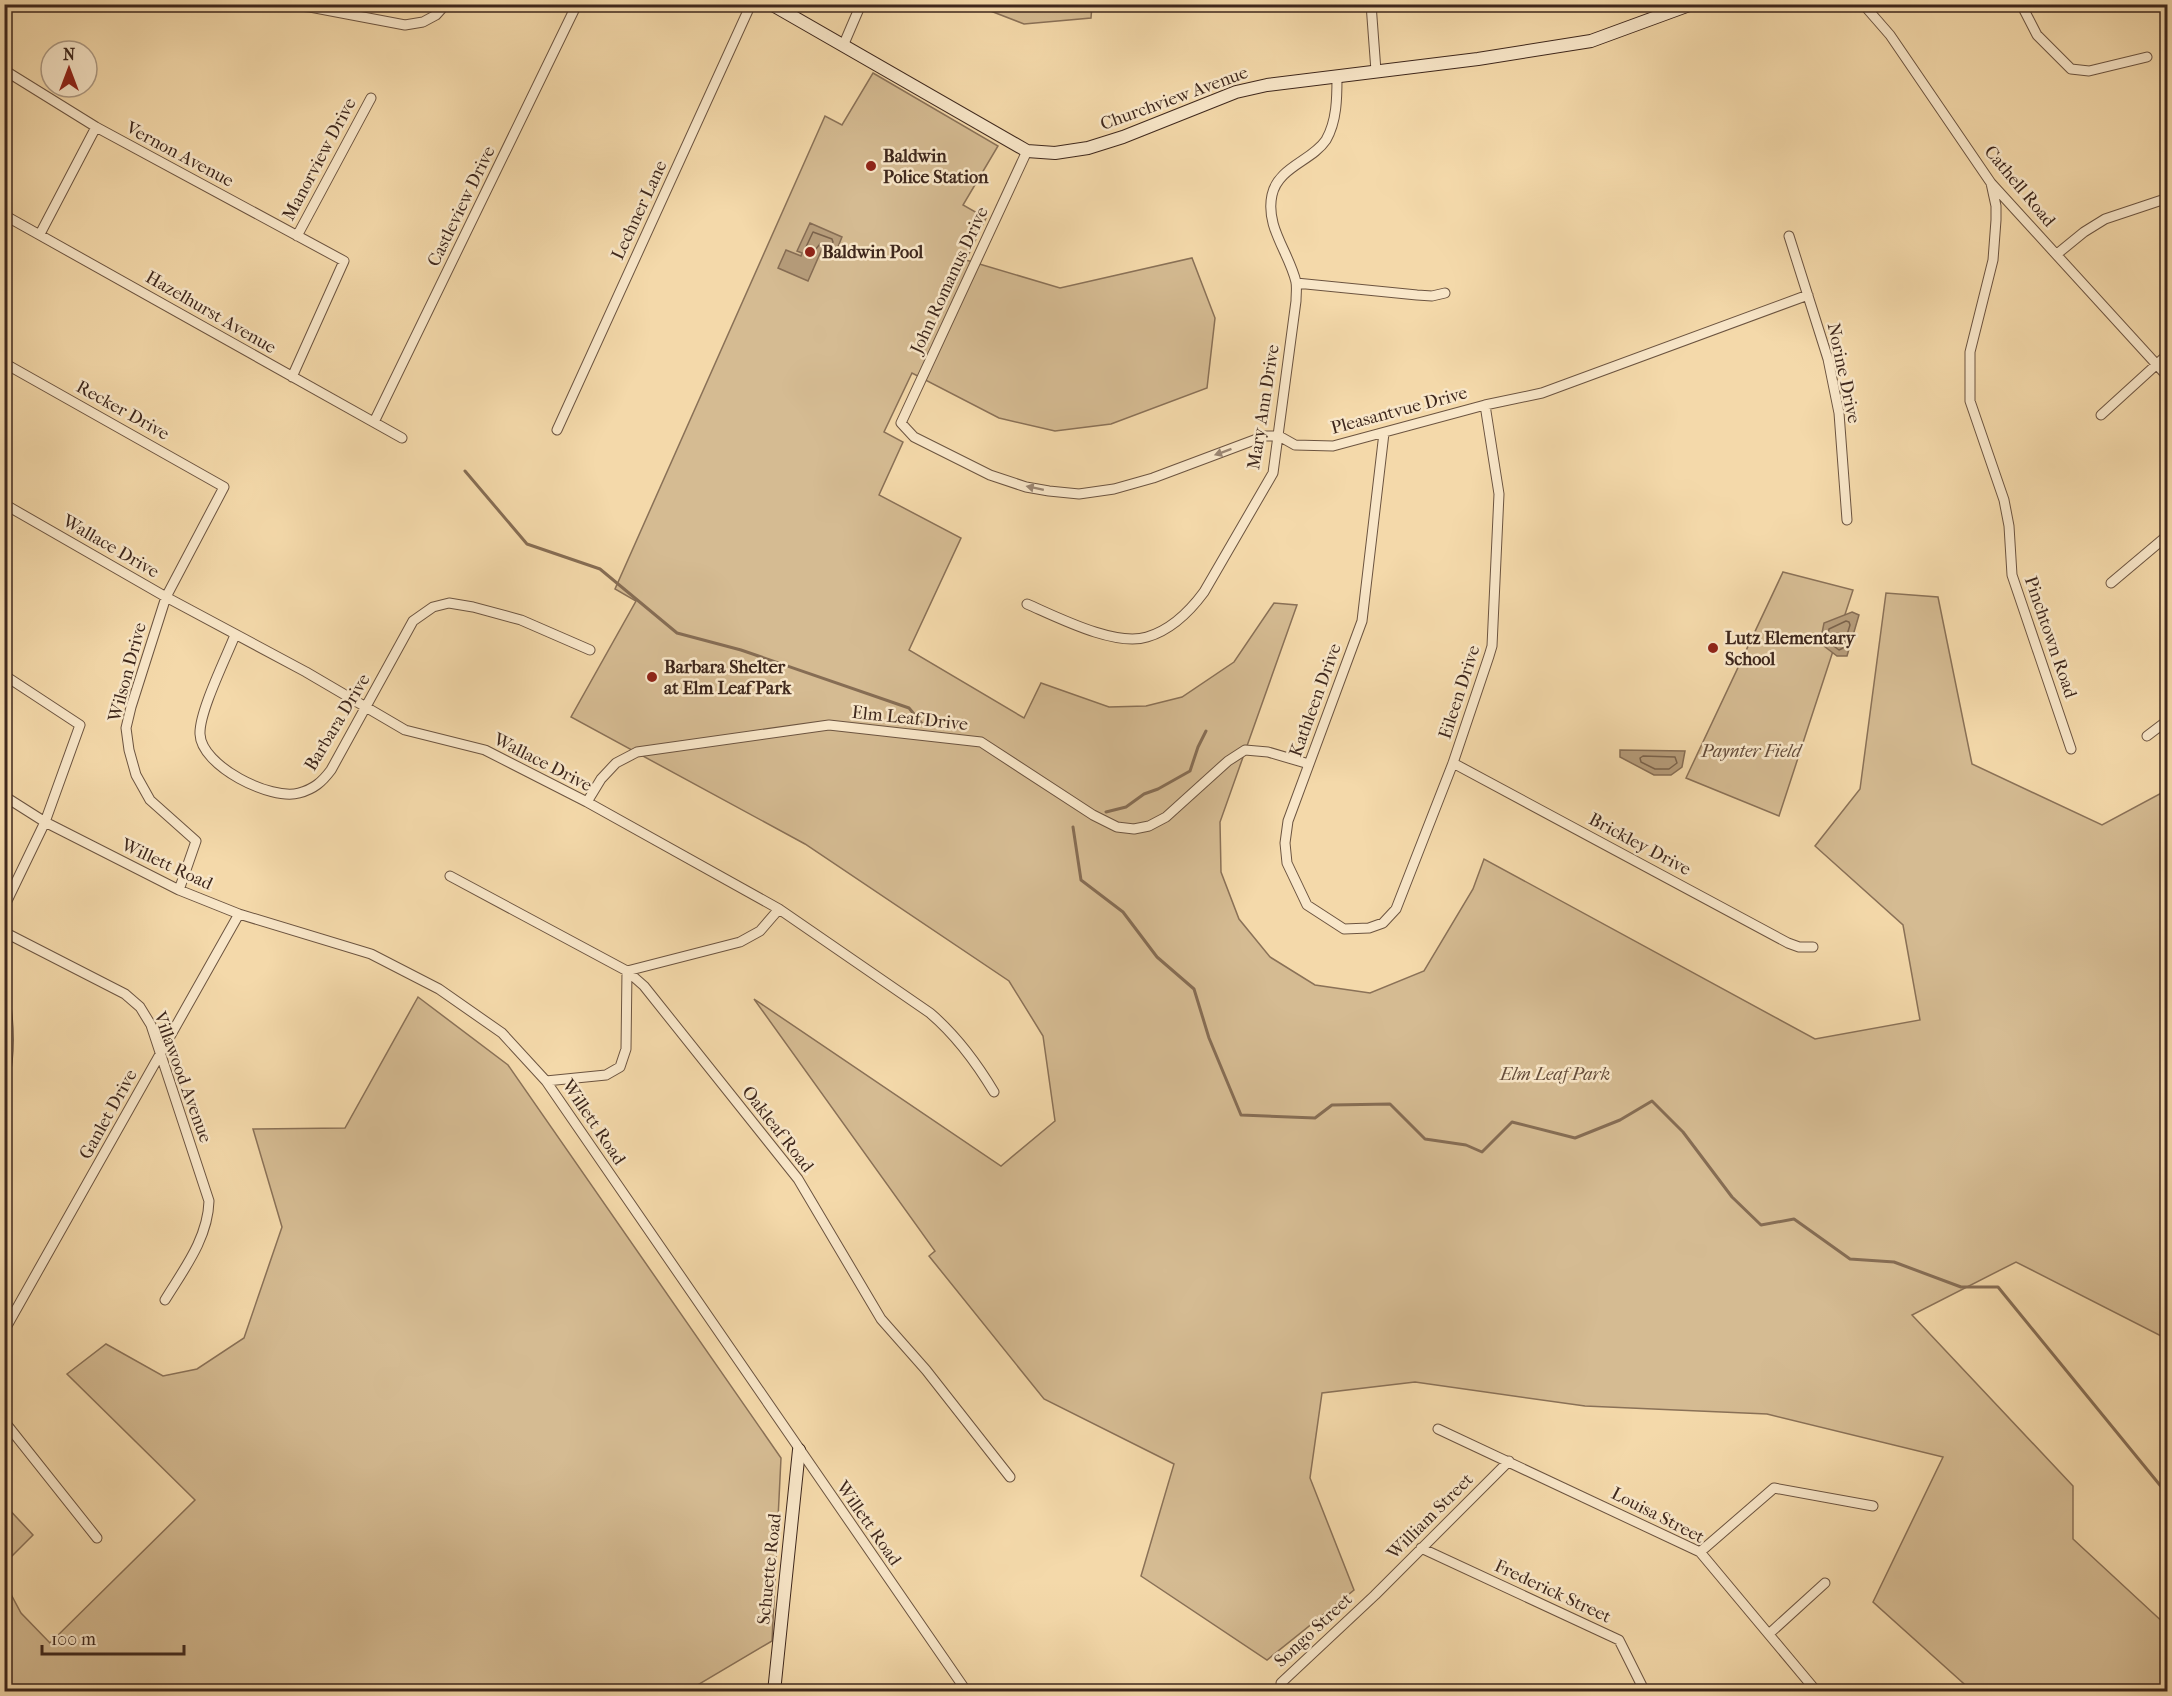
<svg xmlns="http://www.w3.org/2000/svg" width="2172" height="1696" font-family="'IM FELL French Canon',serif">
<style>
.green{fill:#d5bb92;stroke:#8a7157;stroke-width:1.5}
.water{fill:#b69c7a;stroke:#866d54;stroke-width:1.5}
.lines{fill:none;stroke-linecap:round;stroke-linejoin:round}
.shore{stroke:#7a624b;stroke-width:1.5}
.stream{stroke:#866d54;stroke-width:3}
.street-casing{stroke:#6c5440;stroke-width:11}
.secondary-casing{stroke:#3e271c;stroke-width:14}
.street{stroke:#f8e6c8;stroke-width:9}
.secondary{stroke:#f8e6c8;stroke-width:12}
.oneway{fill:#9b8672}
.poi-dot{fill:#8f2418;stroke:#f8e6c8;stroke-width:2}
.labels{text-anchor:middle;stroke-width:5;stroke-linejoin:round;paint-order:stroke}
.street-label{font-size:18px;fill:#3e271c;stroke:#f8e6c8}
.poi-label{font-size:18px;font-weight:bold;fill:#3e271c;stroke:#f8e6c8;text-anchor:start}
.park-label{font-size:18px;font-style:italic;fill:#644c3a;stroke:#f8e6c8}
</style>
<rect width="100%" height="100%" fill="#f4d9aa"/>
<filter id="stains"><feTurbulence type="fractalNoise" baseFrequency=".00333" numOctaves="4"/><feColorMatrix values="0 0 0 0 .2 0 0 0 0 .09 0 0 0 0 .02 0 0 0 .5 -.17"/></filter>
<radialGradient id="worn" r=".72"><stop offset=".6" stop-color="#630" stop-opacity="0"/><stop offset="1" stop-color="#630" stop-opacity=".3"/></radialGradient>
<path class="green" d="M975,5H1092L1091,18L1024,24Z
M873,73L998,146L963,205L986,218L966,260L1060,288L1192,258L1215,318L1207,388L1111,424L1055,431L999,418L912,373L884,432L903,442L879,495L961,538L909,650L1024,718L1041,683L1109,707L1146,706L1182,697L1234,662L1274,603L1297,605L1220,822L1221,872L1239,919L1270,957L1315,985L1370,993L1424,971L1473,889L1484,859L1815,1039L1920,1020L1903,925L1815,846L1860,789L1886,593L1938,597L1972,764L2102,825L2167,790V1339L2016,1262L1912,1315L2073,1486V1539L2167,1626V1691H1972L1873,1602L1943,1457L1767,1414L1585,1406L1415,1382L1322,1393L1310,1478L1354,1590L1267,1660L1141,1576L1174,1464L1044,1399L929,1256L935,1251L754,999L1001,1166L1055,1121L1043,1036L1009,981L805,844L571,717L636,601L615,589L825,116L842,125Z
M1783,572L1853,590L1779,816L1686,778Z
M418,997L508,1065L781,1458L772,1641L694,1687L695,1691H5V1583L21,1613L50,1643L195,1500L67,1374L106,1344L163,1376L197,1369L244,1338L282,1227L253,1129L345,1128Z
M5,1505L33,1535L5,1563Z"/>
<path class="water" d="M810,223L842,237L835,254L822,249L808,281L778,268L786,250L801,256L802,253L797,251Z
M1852,612L1859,615L1847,656H1837L1820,643L1824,623Z
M1620,750L1685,751L1682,767L1671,775H1654L1620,757Z"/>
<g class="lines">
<path class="shore" d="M813,232L832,239L833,242L831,245L820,244L811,255L806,247Z
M1846,621L1849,622L1850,625L1843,648L1839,650L1827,641L1829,629Z
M1643,756L1675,757L1677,763L1669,769H1655L1641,762L1640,758Z"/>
<path class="stream" d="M465,471L527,544L600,569L677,633L741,650L909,708L924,726
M1106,812L1126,807L1144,794L1158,789L1190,771L1198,747L1206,731
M1073,827L1081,880L1123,912L1157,957L1194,989L1209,1038L1241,1115L1315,1118L1332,1105L1390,1104L1425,1139L1466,1145L1482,1152L1512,1122L1575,1138L1620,1120L1652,1101L1683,1132L1732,1197L1761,1225L1794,1219L1850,1259L1894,1262L1961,1287H1998L2168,1495"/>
<g class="street-casing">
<path id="street" d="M276,4L310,7L405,25L423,22L436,15L446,4
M1371,4L1376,71
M1863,4L1890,35L1991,183L2168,377
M2021,4L2037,35L2071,69L2089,71L2147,57
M843,46L861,4
M4,70L96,127L344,261L292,377
M1027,151L901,423L914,437L990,475L1026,487L1049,491L1079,494L1114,489L1153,478L1265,436H1279L1295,445L1333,446L1485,405L1542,393L1808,295
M1991,183L1996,206V220L1993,260L1970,352V401L2004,500L2009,526L2012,575L2071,749
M4,215L402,438
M40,234L96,127
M297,236L371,98
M1789,236L1828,359L1839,413L1847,520
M2057,254L2084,232L2105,219L2168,198
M1296,283L1417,295L1432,296L1445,293
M4,363L224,487L166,597L131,707L126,728L129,750L136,775L150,800L196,841L179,890
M2101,415L2168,354
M374,422L577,4
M557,430L751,4
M1384,433L1362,621L1288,821L1285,843L1287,863L1307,905L1344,929L1369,928L1383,923L1396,909L1453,763L1489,656L1492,646L1499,494L1485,405
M4,504L166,597L306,672L405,730L485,750L587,802L779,909L930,1013C957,1036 976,1062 994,1092
M2111,583L2168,535
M1027,604C1057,617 1115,647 1147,637C1171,630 1190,611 1204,592L1273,473L1296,301C1296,295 1297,288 1296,282C1289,252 1265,227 1272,195C1278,167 1312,161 1326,140C1337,121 1337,97 1337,77
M235,635C226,658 199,712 200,734C201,766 271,801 299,793C314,789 322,782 331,770L413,621L433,607L449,603L473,607L521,620L590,650
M4,675L80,725L45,822L4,907
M2147,736L2168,720
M1453,763L1788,943L1799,947H1813
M4,796L45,822L179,890L239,914L371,954L439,989L502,1033L546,1081L967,1692
M587,802L601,779L616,763L637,752L829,725L981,742L1093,815L1117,827L1134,829L1149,826L1166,817L1228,761L1245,750L1268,752L1309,764
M450,876L627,971L644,986L798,1179L881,1319L926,1370L1010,1477
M4,932L125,994L140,1007L151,1025L209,1201C208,1238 184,1269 165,1300
M4,991C9,1021 11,1051 4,1081
M546,1081L606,1075L620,1067L626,1049L627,971L740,942L760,931L779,909
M4,1331L239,914
M4,1421L97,1538
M1438,1429L1700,1552L1817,1692
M1421,1548L1619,1640L1645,1692
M1700,1552L1774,1488L1873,1506
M1770,1633L1825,1583
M1281,1692V1683L1375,1595L1509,1461"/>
</g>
<g class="secondary-casing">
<path id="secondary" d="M771,4L1027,151L1055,153L1088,148L1123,137L1236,92L1267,85L1478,59L1591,41L1692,4
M774,1692L799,1450"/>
</g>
<use href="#street" class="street"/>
<use href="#secondary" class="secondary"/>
</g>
<defs><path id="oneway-solid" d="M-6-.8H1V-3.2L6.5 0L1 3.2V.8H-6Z" transform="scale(1.5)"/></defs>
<g class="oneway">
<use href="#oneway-solid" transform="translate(1223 452) rotate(160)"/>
<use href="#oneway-solid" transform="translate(1035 488) rotate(-168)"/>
</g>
<g class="poi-dot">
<circle cx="871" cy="166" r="6"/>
<circle cx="810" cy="252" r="6"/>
<circle cx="1713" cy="648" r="6"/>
<circle cx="652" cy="677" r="6"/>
</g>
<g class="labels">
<g class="street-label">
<text transform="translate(1174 98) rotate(-20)" y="6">Churchview Avenue</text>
<text transform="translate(180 154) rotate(28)" y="6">Vernon Avenue</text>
<text transform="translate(319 159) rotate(-62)" y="6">Manorview Drive</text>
<text transform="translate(2020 186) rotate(50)" y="6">Cathell Road</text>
<text transform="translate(461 206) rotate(-64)" y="6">Castleview Drive</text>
<text transform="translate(639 210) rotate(-65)" y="6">Lechner Lane</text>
<text transform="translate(949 280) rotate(-65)" y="6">John Romanus Drive</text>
<text transform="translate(211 312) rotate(30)" y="6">Hazelhurst Avenue</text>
<text transform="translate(1844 373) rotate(78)" y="6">Norine Drive</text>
<text transform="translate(1263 407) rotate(-81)" y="6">Mary Ann Drive</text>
<text transform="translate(123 410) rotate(29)" y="6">Recker Drive</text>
<text transform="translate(1399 410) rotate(-15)" y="6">Pleasantvue Drive</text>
<text transform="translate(111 546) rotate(30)" y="6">Wallace Drive</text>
<text transform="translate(2051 637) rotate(71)" y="6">Pinchtown Road</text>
<text transform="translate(127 672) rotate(-75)" y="6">Wilson Drive</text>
<text transform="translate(1459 692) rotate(-72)" y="6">Eileen Drive</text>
<text transform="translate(1315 700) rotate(-70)" y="6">Kathleen Drive</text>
<text transform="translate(910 718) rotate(6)" y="6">Elm Leaf Drive</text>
<text transform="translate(337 722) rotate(-59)" y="6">Barbara Drive</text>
<text transform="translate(543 762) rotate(27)" y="6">Wallace Drive</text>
<text transform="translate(1640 844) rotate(28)" y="6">Brickley Drive</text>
<text transform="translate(167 864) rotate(25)" y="6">Willett Road</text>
<text transform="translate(183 1077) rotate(70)" y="6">Villawood Avenue</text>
<text transform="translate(108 1114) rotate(-61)" y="6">Ganlet Drive</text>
<text transform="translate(594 1122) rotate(56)" y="6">Willett Road</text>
<text transform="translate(778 1129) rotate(52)" y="6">Oakleaf Road</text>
<text transform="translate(1658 1515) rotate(27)" y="6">Louisa Street</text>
<text transform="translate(1430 1516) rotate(-45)" y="6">William Street</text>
<text transform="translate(869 1523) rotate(55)" y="6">Willett Road</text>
<text transform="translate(769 1569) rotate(-84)" y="6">Schuette Road</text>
<text transform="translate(1553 1591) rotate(25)" y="6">Frederick Street</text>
<text transform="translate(1313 1630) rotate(-43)" y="6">Songo Street</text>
</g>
<g class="poi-label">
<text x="883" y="162">Baldwin<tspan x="883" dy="21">Police Station</tspan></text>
<text x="822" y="258">Baldwin Pool</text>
<text x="1725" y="644">Lutz Elementary<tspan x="1725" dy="21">School</tspan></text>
<text x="664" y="673">Barbara Shelter<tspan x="664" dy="21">at Elm Leaf Park</tspan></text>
</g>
<g class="park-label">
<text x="1751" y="757">Paynter Field</text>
<text x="1555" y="1080">Elm Leaf Park</text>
</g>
</g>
<rect width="2172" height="1696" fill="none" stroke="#f4d9aa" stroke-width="24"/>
<rect x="6" y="6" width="2160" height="1684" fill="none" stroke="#3e271c" stroke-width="3"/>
<rect x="12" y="12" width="2148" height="1672" fill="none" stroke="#3e271c" stroke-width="1.5"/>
<g transform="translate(69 69)"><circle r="28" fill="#f8e6c8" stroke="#ae9a83" stroke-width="1.5"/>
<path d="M0-4.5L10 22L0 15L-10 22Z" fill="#8f2418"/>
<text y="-9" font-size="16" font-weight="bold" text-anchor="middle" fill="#3e271c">N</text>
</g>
<path d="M42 1645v9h142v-9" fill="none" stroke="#3e271c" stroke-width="3"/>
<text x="51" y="1645" font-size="18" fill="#3e271c" stroke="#f8e6c8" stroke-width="4.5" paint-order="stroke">100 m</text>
<rect width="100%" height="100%" filter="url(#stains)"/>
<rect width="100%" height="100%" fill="url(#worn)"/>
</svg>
